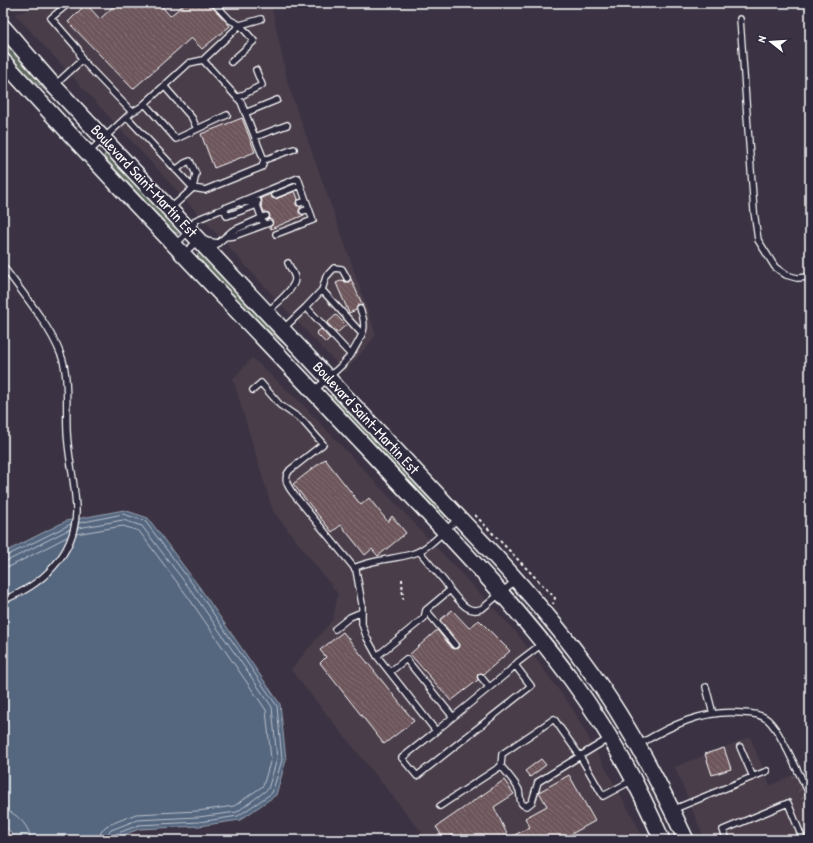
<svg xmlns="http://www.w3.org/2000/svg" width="813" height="843" font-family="'Patrick Hand',sans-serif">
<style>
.built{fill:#4a3e4a}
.industrial{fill:url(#industrial-furrows)}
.grass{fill:url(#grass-tufts);stroke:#aeb4ae}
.water{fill:#54667f;stroke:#98a3b2}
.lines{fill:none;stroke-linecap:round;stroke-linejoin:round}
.shore{stroke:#bbc2cc;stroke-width:1}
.building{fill:url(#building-back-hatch);stroke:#fff}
.lane-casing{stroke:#fff;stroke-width:8}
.secondary-casing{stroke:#fff;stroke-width:18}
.path{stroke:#fff;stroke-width:2;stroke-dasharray:3 3;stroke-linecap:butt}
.lane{stroke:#2f2a3d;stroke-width:5.5}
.secondary{stroke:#2f2a3d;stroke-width:15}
.labels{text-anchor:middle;stroke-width:3;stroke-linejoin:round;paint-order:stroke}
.street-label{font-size:15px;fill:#fff;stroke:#2f2a3d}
</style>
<defs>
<pattern id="industrial-furrows" width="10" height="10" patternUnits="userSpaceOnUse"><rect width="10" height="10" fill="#4a3e4a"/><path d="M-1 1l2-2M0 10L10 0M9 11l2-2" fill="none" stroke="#655b65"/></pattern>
<pattern id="grass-tufts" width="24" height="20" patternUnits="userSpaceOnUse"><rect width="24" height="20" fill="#5e695e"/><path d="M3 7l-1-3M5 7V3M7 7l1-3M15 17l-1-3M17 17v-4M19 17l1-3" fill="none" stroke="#768076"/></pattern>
<pattern id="building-back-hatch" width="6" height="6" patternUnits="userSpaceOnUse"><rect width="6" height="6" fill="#6d565c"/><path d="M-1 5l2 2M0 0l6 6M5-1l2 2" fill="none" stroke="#836f74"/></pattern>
</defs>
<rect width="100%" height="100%" fill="#3b3343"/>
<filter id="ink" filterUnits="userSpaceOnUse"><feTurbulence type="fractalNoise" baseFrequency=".025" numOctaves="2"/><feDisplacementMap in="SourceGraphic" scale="8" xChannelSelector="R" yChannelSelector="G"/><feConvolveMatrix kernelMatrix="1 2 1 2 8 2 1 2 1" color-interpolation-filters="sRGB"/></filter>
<g filter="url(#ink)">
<path class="built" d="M50,3H271L288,85L346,248L376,335L345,372L292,316L15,14Z
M252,358L302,404L515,631L572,708L633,818L644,840H428L291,670L333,619L338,594L273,511L233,379Z
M750,737L770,786L791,776L810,822V840H705L675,767Z"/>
<path class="industrial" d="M810,768V822L791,776Z"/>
<path class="grass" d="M3,39L60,100L58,101L27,75L3,49Z
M107,153L181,231L178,234L173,231L105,158L104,155Z
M201,252L294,352L259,323L197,258L198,254Z
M333,394H335L447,514L444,518L441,517L331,400L330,396Z"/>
<path class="water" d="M124,510L148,518L200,588L280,704L286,760L276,795L240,820L199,826L139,829L110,840H17L3,824V553L66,521Z"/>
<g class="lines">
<path class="shore" d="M79,523L123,514L145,521L197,590L277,706L282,760L272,793L238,816L199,822L139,825L113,835L111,840
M78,528L123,520L142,526L193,593L272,707L277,759L268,789L237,812L198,817L137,820L111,830L107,835L106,840
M76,534L123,526L139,531L188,597L266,710L271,759L263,786L234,806L198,811L136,814L106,826L101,832L100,840
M3,556H6L71,524
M3,561L9,560L70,529
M3,567L11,566L67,537
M3,810C16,811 30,827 31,840"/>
</g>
<path class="building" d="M117,3H159L170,16L186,3H209L230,26L202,49L191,38L133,89L68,22L86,4L100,19Z
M242,118L255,152L214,168L201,134Z
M295,191L298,199L296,202V205L301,207L299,210V213L304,215L271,229L270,227L272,225L273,222L269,219L270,216L269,213L264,212L261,204L262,201L261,198L271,194L272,198L276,199Z
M351,279L363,306L358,305L356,310L349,313L336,283L343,280L345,282H349Z
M336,315L346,325L337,333L327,323Z
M321,329L330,339L326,343L316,333Z
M325,459L361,505L369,498L388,522L392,516L406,533L378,556L372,549L365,555L341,525L332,532L293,484Z
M452,610L469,628L479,620L510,651L484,674L481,673L478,674L477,677L478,680L451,701L410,654L437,630L452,648L455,649L458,648L459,645L458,642L440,620Z
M343,632L414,721L384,744L320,663L326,657L320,650Z
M724,748L731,769L712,775L705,754Z
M541,759L546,765L530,777L525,771Z
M569,775L595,821L564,838L563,835L554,840H455L453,835L445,840L436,827L504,780L514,794L494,807L509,838L530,827L525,818L547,806L539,792Z"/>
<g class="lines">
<g class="lane-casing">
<path id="lane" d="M69,3L51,18L78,49L82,60L132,112
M214,3L230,20L240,25L254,41L231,62
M740,19L754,211L758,240L775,267L786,275L797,278L810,277
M203,60L240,25L261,19
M55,85L82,60
M164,86L192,118L197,129
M237,98L262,85L256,70
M145,104L176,139L227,115
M245,113L277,100
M127,117L193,188L170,209
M255,137L287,125
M88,153L132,112L141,107L189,63L203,60L241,102L264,160L262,167L205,190L193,188L196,174L190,161L185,163L176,170
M264,160L294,149
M275,195L300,185
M241,203L258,201
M300,203L306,201
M224,208L227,216L257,205L264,225
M303,211L309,209
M225,237L234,236L269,223
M175,245L190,230L196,220L298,178L313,220L276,234
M209,251L232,231L266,216
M183,254L199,240L218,243
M3,266C22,292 50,326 61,355C69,373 66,410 67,431C68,458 76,485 76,512C75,555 41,586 3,600
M322,290L362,334
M306,307L322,290L326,277L334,268L342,269L347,278
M267,312C274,306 296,288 295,278C294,273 290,268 288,263
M283,329L306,307L351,355L342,365L314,391
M351,355C361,336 369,330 360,309
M253,390L261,383L280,405L302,420L323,444L290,470C283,478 287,485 292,492L356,570L362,604V624L367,638L377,656L436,731L507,673L518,662L543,643
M419,551L445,582L450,590
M354,568C369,560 395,559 412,554C429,549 446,529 459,518
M426,610L455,645
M335,629L350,617L362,612
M377,656L424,618L426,610L450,590C459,600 468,616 483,608L515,581
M390,672L406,659L453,717
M481,677L489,687
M706,687L713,714
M436,731L402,758L417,776L531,686L515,665
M608,739L580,756L603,796L633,780
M638,745C670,726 703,709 742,713C751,713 761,714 768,720C777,728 782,741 788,751C795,766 803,781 810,795
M740,747L753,777
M440,806L501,766L502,754L554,719L580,756L538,782L532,802L527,806C518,805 521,797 519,790C515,782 507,773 501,766
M672,810L767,771
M727,840L723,830L788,803L803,840"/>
</g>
<g class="secondary-casing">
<path id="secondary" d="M3,27L54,86L495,556C526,590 556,624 583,661C624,716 657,777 686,840
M3,61C124,195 250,323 373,455C441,528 512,599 571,679C607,728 638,784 662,840"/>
</g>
<path class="path" d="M475,515L555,598L553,604
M402,579L403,599"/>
<use href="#lane" class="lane"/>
<use href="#secondary" class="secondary"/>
</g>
</g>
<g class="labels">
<g class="street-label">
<text transform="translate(144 181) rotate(47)" y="5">Boulevard Saint-Martin Est</text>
<text transform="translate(366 418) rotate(47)" y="5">Boulevard Saint-Martin Est</text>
</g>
</g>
<rect width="813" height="843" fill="none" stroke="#2f2a3d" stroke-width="16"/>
<rect x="8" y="8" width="797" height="827" fill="none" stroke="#fff" stroke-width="1.5" filter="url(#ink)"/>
<g transform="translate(771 42) rotate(287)" stroke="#2f2a3d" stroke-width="3" paint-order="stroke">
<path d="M0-3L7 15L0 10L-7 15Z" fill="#ffffff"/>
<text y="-6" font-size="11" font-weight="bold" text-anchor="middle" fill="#ffffff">N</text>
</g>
</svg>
